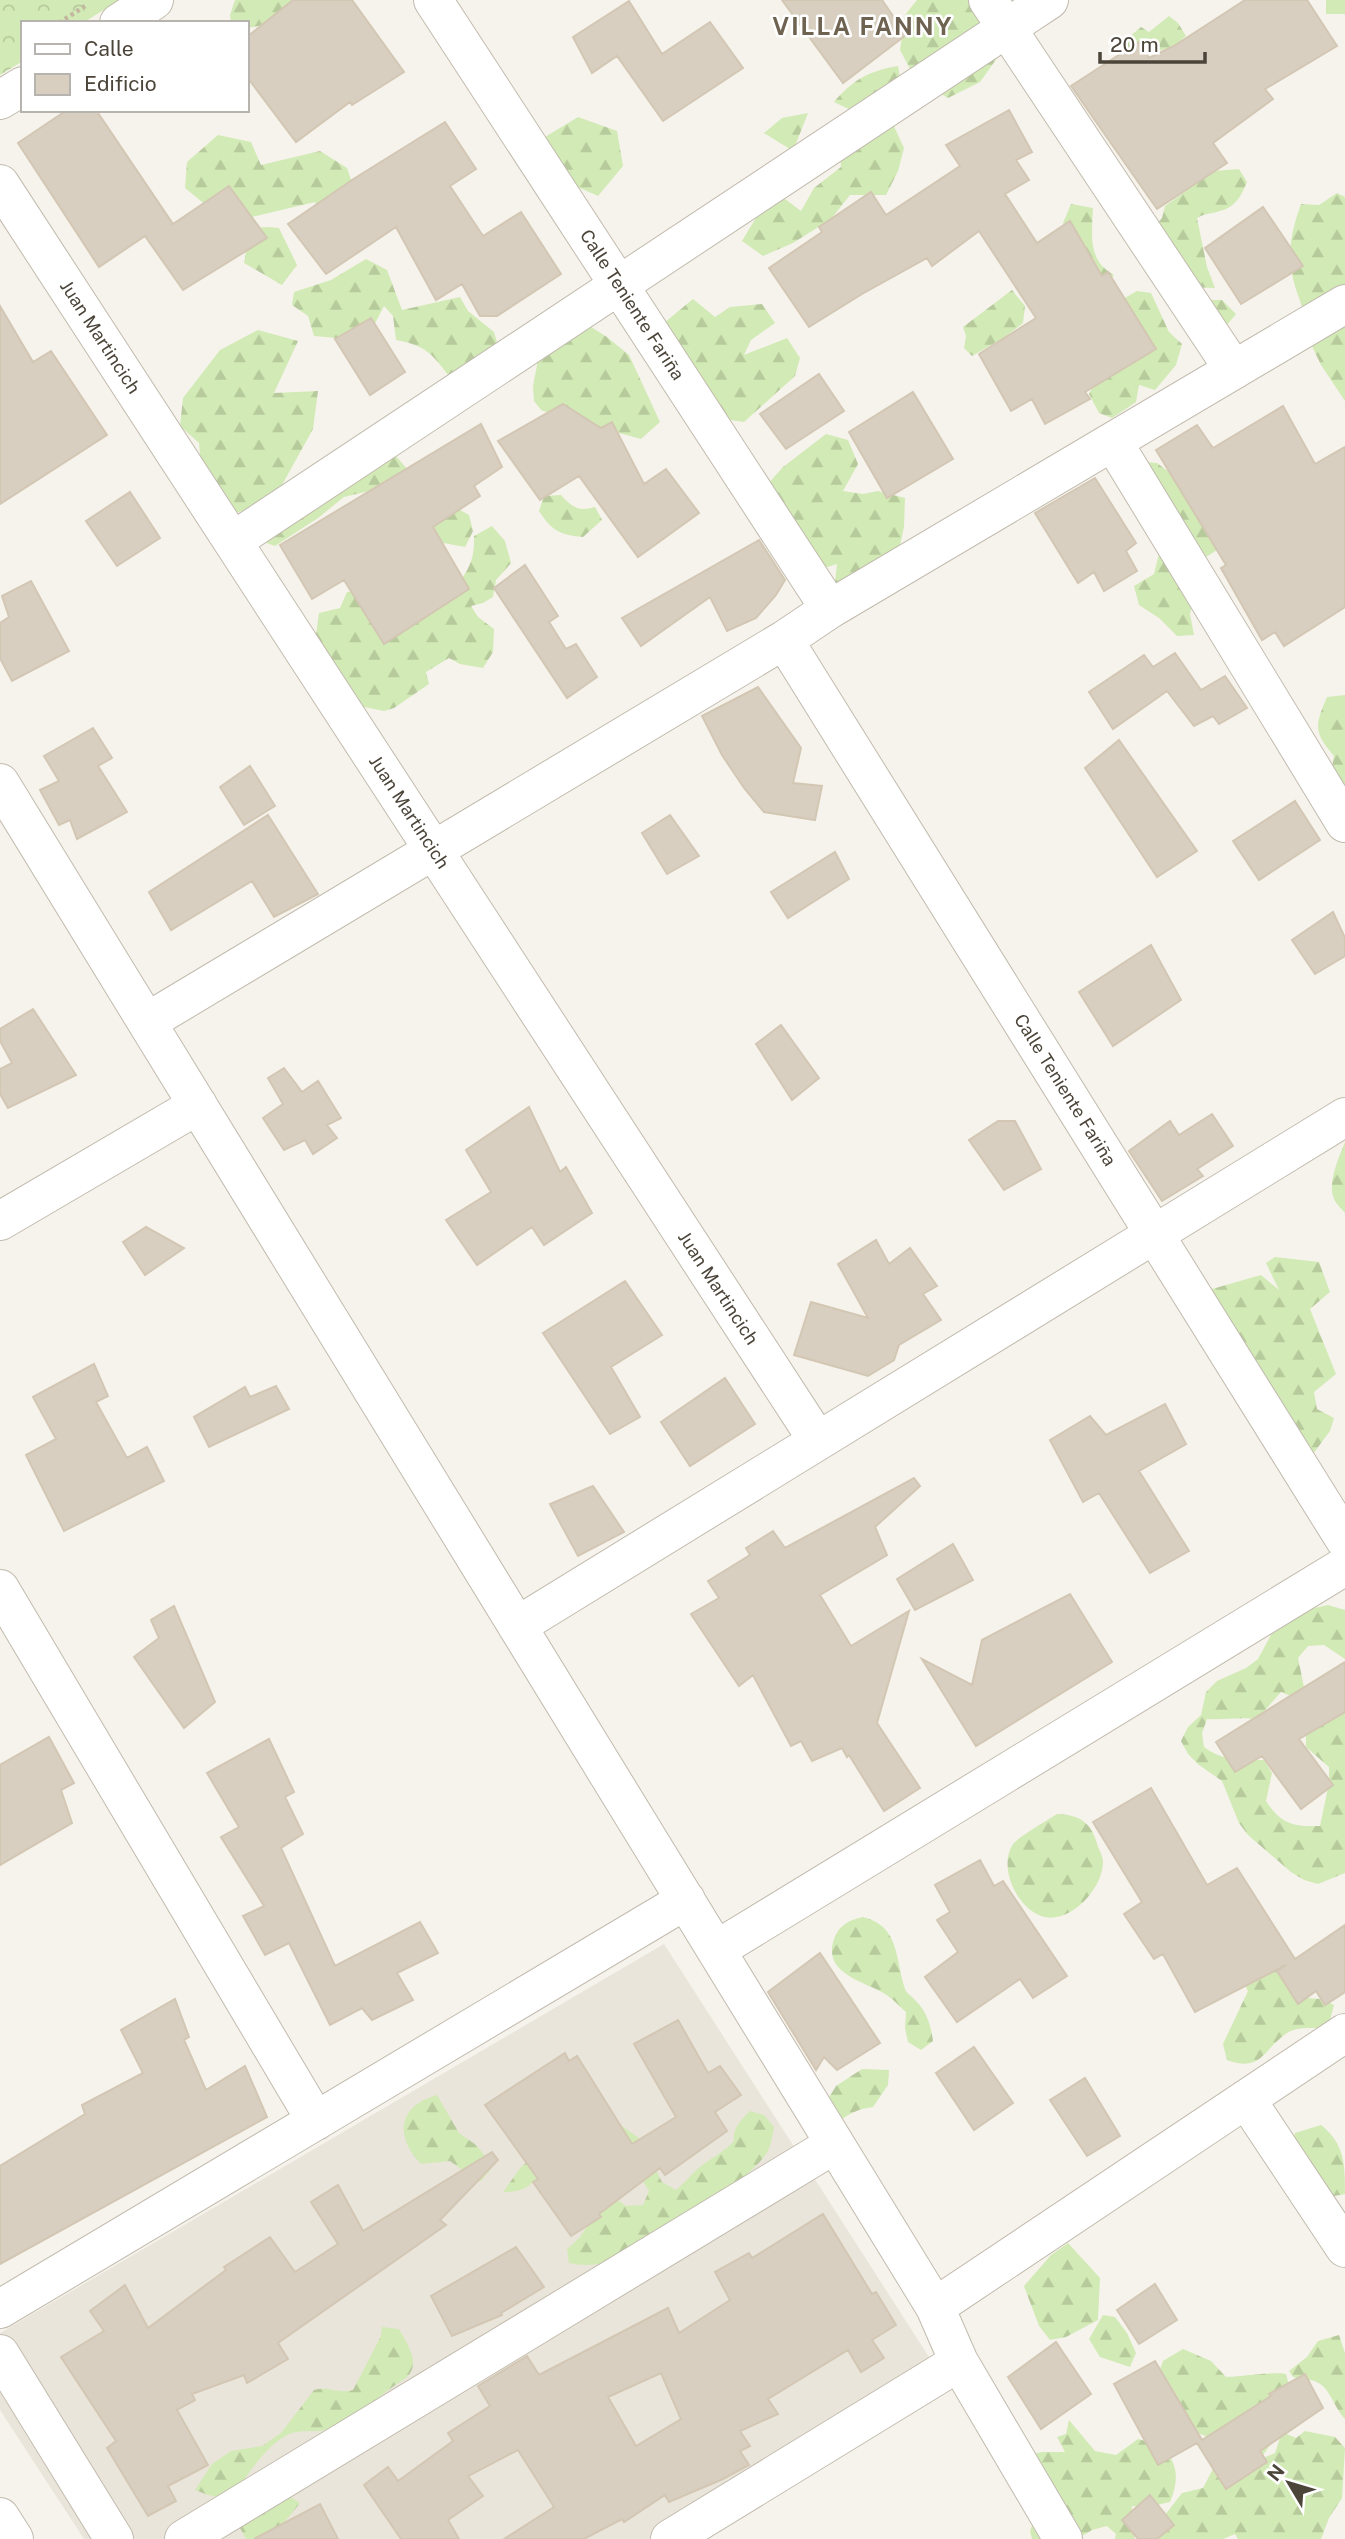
<svg xmlns="http://www.w3.org/2000/svg" width="1345" height="2539" font-family="'Public Sans',sans-serif">
<style>
.residential{fill:#eae5da}
.forest{fill:url(#forest-firs)}
.park{fill:url(#park-crowns)}
.building{fill:#d8cfc1;stroke:#d3c7b4;stroke-width:2;fill-rule:evenodd}
.lines{fill:none;stroke-linecap:round;stroke-linejoin:round}
.minor-casing{stroke:#c2bbae;stroke-width:40}
.path{stroke:#c4b79f;stroke-width:4.5;stroke-dasharray:3.5 3.5;stroke-linecap:butt}
.minor{stroke:#fff;stroke-width:38}
.labels{text-anchor:middle;stroke-width:5;stroke-linejoin:round;paint-order:stroke}
.street-label{font-size:18px;fill:#4b4439;stroke:#fff}
.district-label{font-size:24px;font-weight:bold;letter-spacing:2px;fill:#6e6250;stroke:#fff}
</style>
<defs>
<pattern id="forest-firs" width="22" height="20" patternUnits="userSpaceOnUse" patternTransform="scale(1.75)"><rect width="22" height="20" fill="#d2eab5"/><path d="M5 1l3.5 6h-7zM16 11l3.5 6h-7z" fill="#b6ca9c"/></pattern>
<pattern id="park-crowns" width="20" height="18" patternUnits="userSpaceOnUse" patternTransform="scale(1.75)"><rect width="20" height="18" fill="#d2eab5"/><path d="M2 6a3 3 0 1 1 6 0M12 15a3 3 0 1 1 6 0" fill="none" stroke="#b6ca9c"/></pattern>
</defs>
<rect width="100%" height="100%" fill="#f6f3ec"/>
<path class="residential" d="M664,1944L936,2368L671,2539H84L0,2410V2333Z"/>
<path class="forest" d="M235,0H313L277,23L247,28V23H231L230,15Z
M917,0H977L1000,54L980,82L948,98L915,78L900,50L905,15Z
M1326,0H1345V14H1326Z
M1169,16L1178,23L1186,36L1173,47L1127,59L1120,53L1123,42L1141,27L1149,32Z
M898,66L902,88L859,114L834,102C853,80 868,71 898,66Z
M808,113L793,151L764,133L782,118Z
M578,117L617,131L623,166L598,196L546,173L545,137Z
M892,122L904,148L898,171L886,195H850L831,219L793,243L763,256L742,241L760,211L785,199L801,211L814,188L841,167L840,152Z
M218,135L251,142L261,165L320,151L347,168L361,208L323,224L315,202L252,217L237,197L212,210L185,188L187,162Z
M1239,169L1247,182C1241,196 1236,207 1220,211C1211,214 1205,213 1197,218L1207,267L1215,288L1190,287L1140,244L1162,218L1165,206L1214,171Z
M1337,193L1345,197V295L1327,307L1302,306C1286,266 1287,243 1301,204L1319,205Z
M1071,204L1093,208C1092,235 1087,260 1114,275L1102,290L1063,223Z
M269,227L279,228L297,265L282,285L244,263L250,228Z
M366,259L387,270L402,310L460,297L468,311L494,332L500,353L470,375H448C432,353 424,345 396,340L393,316L384,306L370,333L347,339L314,336L308,316L292,305L294,292L331,280Z
M1012,290L1025,306L1023,323L1005,337L972,356L964,348L966,336L963,327Z
M1137,291L1151,293L1169,332L1182,344L1176,365L1155,390L1139,385L1136,402L1112,418L1099,413L1089,394L1098,376L1144,356L1123,299Z
M693,299L715,317L730,307L762,304L775,323L751,340L744,355L787,338L800,358L795,376L744,422L717,418L664,323Z
M1202,300H1222L1236,314L1221,332Z
M1345,308V401L1321,365L1310,342Z
M583,322L607,337L629,355L660,422L641,439L601,428L572,424L570,409L554,415L541,410L534,401L533,386L538,360Z
M258,330L298,341L274,393L318,391L313,429L272,503L232,514L202,478L199,443L180,426L183,398L220,350Z
M826,434L848,440L858,464L843,491L863,494L878,491L905,498L904,527L899,550L846,593L835,582L837,564L815,571L766,486L783,467Z
M375,452L396,456L426,491L469,515L473,531L465,547L433,541L369,491L344,497L318,518L275,546L255,539Z
M1145,462L1157,463L1169,472L1217,550L1206,557L1194,554Z
M561,495C572,507 578,512 595,507L602,520L583,537C560,535 552,531 539,511L544,496Z
M492,526L505,541L511,563L496,580L493,597L483,603L471,606L478,617L494,629L493,652L483,668L460,664L449,658L426,672L429,684L394,708L384,711L354,705L315,642L319,613L340,608L347,592L368,589L451,593C467,572 475,563 474,536Z
M1159,554L1175,559L1196,591L1190,614L1194,635L1177,636L1159,618L1139,605L1134,586L1154,574Z
M1345,695V805L1331,773L1334,756C1313,732 1315,725 1327,697Z
M1345,1142V1213C1342,1209 1336,1204 1334,1199C1327,1183 1339,1157 1345,1142Z
M1275,1257L1319,1262L1330,1292L1310,1309L1336,1374L1314,1392L1317,1409L1334,1418L1330,1431L1313,1454L1195,1315L1212,1289L1261,1275L1279,1290L1266,1263Z
M1328,1605L1345,1610V1659L1324,1645L1308,1646L1298,1658L1304,1687L1293,1697L1281,1692L1257,1719C1240,1717 1224,1720 1207,1719L1202,1733L1204,1747C1222,1761 1241,1760 1264,1760L1272,1773L1266,1801C1281,1824 1293,1827 1320,1826L1329,1783V1767L1306,1747V1731L1345,1710V1873L1318,1884L1304,1880L1291,1872L1248,1835L1239,1823L1222,1781L1199,1765L1188,1754L1181,1741L1188,1727L1201,1715L1206,1692L1217,1681L1246,1668L1258,1659L1272,1633L1310,1609Z
M1057,1814C1081,1815 1092,1823 1098,1847C1100,1851 1103,1857 1103,1862C1103,1889 1069,1926 1041,1916C1016,1907 998,1866 1013,1844C1016,1839 1049,1819 1057,1814Z
M863,1917C900,1926 895,1959 905,1989C907,1994 912,1996 916,2001C927,2012 931,2026 933,2041L921,2050L908,2042L905,2028L906,2012C899,2006 892,1998 885,1994C864,1981 822,1974 834,1939C839,1925 849,1920 863,1917Z
M1281,1963L1306,1998L1321,1999L1334,2005L1330,2020L1319,2028C1308,2028 1297,2027 1287,2033C1263,2049 1262,2073 1227,2060L1223,2044L1248,1991L1241,1978Z
M862,2069L889,2070L888,2085L873,2107C857,2109 847,2114 836,2125L828,2099L836,2086Z
M437,2095L459,2133L476,2145L485,2156L491,2169L481,2181L468,2182L461,2169L450,2161L421,2164C394,2136 398,2106 437,2095Z
M750,2111L764,2115L774,2127C772,2138 771,2148 764,2157C736,2191 684,2213 647,2236C635,2243 624,2254 611,2260C598,2266 582,2266 569,2263L567,2249C581,2238 588,2228 593,2211L543,2170C530,2187 525,2192 503,2192L521,2167L533,2157L613,2197L626,2206L643,2205L649,2191L640,2177L618,2123L640,2139L662,2182L676,2190C686,2182 692,2173 701,2166C713,2157 724,2152 734,2141C732,2128 742,2119 750,2111Z
M1321,2125C1345,2144 1345,2165 1345,2194L1329,2197L1292,2144L1295,2133Z
M1068,2243L1100,2278L1098,2320L1066,2337L1050,2340L1039,2326L1024,2286L1051,2255Z
M1103,2315L1115,2317L1127,2333L1136,2353L1130,2367L1100,2357L1089,2339Z
M382,2327L399,2329C407,2344 422,2363 406,2378C382,2393 361,2413 335,2427C322,2434 306,2429 292,2433C267,2442 249,2475 232,2495C220,2500 207,2495 195,2490L212,2464L231,2451L262,2446L281,2433L314,2390C327,2386 340,2394 353,2390L381,2336Z
M1339,2335L1345,2353V2419C1334,2408 1331,2389 1317,2382C1310,2379 1301,2379 1293,2377L1289,2371L1307,2357L1318,2341Z
M1183,2349L1211,2361L1226,2377C1239,2377 1279,2371 1286,2374L1290,2389L1274,2425L1271,2444L1263,2455L1242,2451L1188,2429L1152,2391L1163,2361Z
M1069,2420L1095,2451L1116,2455L1138,2439C1173,2447 1184,2469 1170,2502L1147,2507L1132,2506L1131,2525L1135,2539H1115L1116,2534L1107,2526L1092,2530L1077,2539H1032L1030,2531L1037,2513L1027,2455L1043,2452H1065L1057,2437L1066,2434Z
M1305,2431L1335,2437L1345,2448L1342,2498L1329,2518L1321,2539H1238L1235,2534L1223,2539H1140L1151,2533L1182,2493L1203,2488L1215,2465L1236,2470L1275,2453L1282,2432L1296,2438Z
M287,2495L300,2503L283,2524L282,2539H246L240,2528L250,2516Z"/>
<path class="park" d="M0,0H119L83,23H23V61L0,75Z"/>
<path class="building" d="M293,0H352L404,72L352,105L350,102L296,142L247,77V37Z
M782,0H882L906,35L843,83Z
M1245,0H1307L1337,46L1265,89L1273,99L1213,143L1227,163L1157,209L1071,86L1139,42L1149,58L1174,46Z
M629,1L662,54L710,22L743,68L663,121L617,56L592,73L573,37Z
M67,110H96L173,224L229,186L267,238L183,290L145,236L99,267L18,143Z
M1009,110L1032,152L1016,160L1029,180L1005,194L1037,243L1070,221L1102,276L1108,272L1156,349L1085,392L1090,399L1045,424L1032,399L1011,411L979,354L1036,318L979,231L932,266L927,258L862,294L809,327L769,268L822,232L819,227L871,192L886,215L960,166L946,145Z
M445,122L476,169L450,186L483,236L521,212L561,274L497,316H480L462,284L436,300L396,227L326,274L288,224L355,178Z
M1263,207L1303,266L1241,304L1205,248Z
M0,306L33,362L51,351L107,435L0,504Z
M371,318L405,372L370,395L335,339Z
M819,374L844,411L786,449L760,414Z
M913,392L953,459L887,498L849,432Z
M563,404L601,428L612,422L644,484L666,469L699,513L638,557L579,476L540,500L498,441Z
M1283,406L1315,464L1345,447V607L1284,646L1275,632L1262,640L1221,568L1226,565L1156,450L1197,425L1213,448Z
M481,424L502,467L474,486L480,496L433,527L469,589L384,644L344,580L312,599L280,545Z
M1095,478L1136,543L1126,551L1137,571L1104,591L1094,572L1078,583L1035,513Z
M130,492L160,538L117,566L86,521Z
M759,540L785,580L776,595L756,618L727,631L710,597L641,646L622,618Z
M525,565L558,616L549,622L566,649L576,644L597,677L567,698L494,588Z
M31,581L69,651L12,681L0,658V623L9,617L2,596Z
M1175,653L1201,690L1225,676L1247,708L1219,724L1213,716L1194,726L1167,691L1113,729L1089,692L1144,655L1153,667Z
M758,687L801,748L793,783L822,786L815,820L764,812L744,788L722,755L702,716Z
M93,728L112,758L98,766L127,812L77,839L70,820L59,825L40,790L59,781L44,756Z
M1119,740L1197,851L1157,877L1085,768Z
M250,766L275,806L244,825L220,787Z
M1295,801L1320,840L1259,880L1233,841Z
M268,815L318,894L274,917L252,881L171,930L149,892Z
M670,815L699,856L667,874L642,833Z
M835,852L849,879L788,918L771,892Z
M1333,912L1345,938V956L1315,974L1292,940Z
M1151,945L1181,1000L1113,1046L1079,992Z
M33,1009L76,1075L8,1108L0,1094V1069L12,1063L0,1041V1029Z
M781,1025L819,1078L792,1100L756,1044Z
M284,1068L302,1092L318,1081L341,1118L327,1125L337,1138L313,1154L305,1140L284,1150L263,1118L283,1104L268,1078Z
M529,1107L560,1172L566,1167L592,1213L544,1245L532,1227L477,1265L446,1220L491,1192L466,1150Z
M1212,1114L1233,1146L1197,1169L1203,1176L1162,1201L1129,1151L1170,1121L1179,1135Z
M998,1121H1015L1041,1169L1004,1190L969,1140Z
M146,1227L184,1248L145,1275L123,1242Z
M876,1240L889,1264L910,1248L937,1286L923,1294L941,1320L899,1345L894,1360L868,1376L794,1355L811,1302L868,1318L838,1264Z
M625,1281L662,1335L611,1367L640,1417L610,1434L543,1333Z
M94,1364L108,1396L96,1402L127,1458L147,1447L164,1481L64,1531L26,1455L56,1439L33,1397Z
M725,1378L755,1424L690,1466L661,1422Z
M276,1386L289,1409L209,1447L194,1417L245,1387L250,1397Z
M1165,1404L1186,1444L1139,1471L1189,1551L1150,1573L1099,1493L1083,1502L1050,1440L1090,1416L1106,1435Z
M914,1478L920,1486L875,1527L887,1555L820,1595L851,1646L909,1611L877,1723L920,1788L884,1811L849,1755L847,1757L842,1748L812,1761L801,1741L791,1746L753,1675L739,1686L691,1614L719,1598L708,1581L750,1555L746,1548L773,1531L785,1548Z
M593,1486L624,1532L578,1556L550,1504Z
M953,1544L973,1580L915,1610L897,1579Z
M1070,1594L1112,1662L976,1746L922,1659L972,1685L982,1640Z
M174,1606L215,1702L184,1728L134,1657L159,1638L151,1620Z
M1345,1662V1712L1299,1739L1333,1785L1301,1809L1262,1756L1235,1772L1216,1742Z
M49,1737L74,1783L61,1790L72,1823L0,1865V1765Z
M269,1739L294,1792L285,1797L303,1834L281,1848L335,1966L420,1922L438,1953L397,1973L413,2000L372,2020L362,2008L330,2025L289,1943L265,1955L243,1916L264,1906L221,1837L239,1827L207,1773Z
M1151,1788L1207,1885L1237,1868L1295,1959L1345,1925V1992L1325,2005L1316,1991L1298,2004L1277,1971L1286,1965L1195,2012L1163,1954L1154,1959L1124,1914L1142,1902L1093,1822Z
M980,1860L994,1886L1003,1881L1067,1976L1033,1998L1020,1979L957,2022L925,1977L958,1952L937,1920L950,1912L935,1885Z
M820,1953L880,2043L837,2070L824,2057L816,2070L768,1992Z
M175,1999L189,2037L184,2040L206,2090L245,2066L267,2117L0,2264V2166L85,2114L82,2105L143,2073L121,2030Z
M678,2020L708,2073L720,2066L741,2095L715,2112L727,2131L665,2175L660,2168L599,2214L601,2217L571,2236L533,2182L538,2179L485,2105L565,2053L569,2061L577,2056L632,2144L676,2117L634,2044Z
M974,2047L1013,2103L974,2130L936,2073Z
M1085,2078L1120,2136L1087,2156L1050,2100Z
M492,2152L498,2160L440,2220L446,2225L278,2343L288,2359L247,2383L244,2375L192,2394L195,2400L177,2410L208,2465L168,2486L176,2501L148,2516L107,2448L116,2441L61,2357L104,2331L90,2311L125,2285L148,2328L226,2270L224,2267L270,2237L295,2272L338,2244L311,2202L338,2185L363,2231Z
M823,2214L872,2294L876,2292L896,2325L872,2340L884,2358L861,2372L848,2350L768,2399L778,2414L740,2431L750,2446L740,2451L749,2465L723,2479L669,2502L665,2495L624,2522L622,2519L584,2539H504L554,2507L518,2450L468,2476L483,2496L448,2520L459,2539H401L364,2485L388,2467L398,2481L453,2441L448,2433L490,2406L478,2386L527,2356L539,2375L668,2308L679,2333L730,2300L715,2272L749,2253L752,2258ZM661,2373L681,2419L636,2446L608,2397Z
M516,2247L544,2287L501,2313L502,2315L452,2336L431,2296Z
M1155,2284L1177,2320L1139,2344L1117,2310Z
M1056,2342L1091,2394L1041,2429L1008,2377Z
M1155,2361L1202,2440L1271,2396L1269,2394L1305,2374L1323,2408L1260,2451L1267,2462L1226,2489L1197,2443L1158,2465L1114,2384Z
M1150,2495L1174,2525L1157,2539H1138L1122,2520Z
M320,2504L338,2539H254Z"/>
<g class="lines">
<g class="minor-casing">
<path id="minor" d="M433,0L830,609
M988,0L1234,370
M119,23L154,0
M0,100L23,86
M0,184L818,1441
M1113,442L1345,823
M233,541L1049,0
M784,640L1345,1540
M0,783L935,2307L959,2362L1063,2539
M147,1022L784,640L830,609L1345,304
M0,1221L198,1105
M0,1589L316,2121
M517,1626L1345,1117
M716,1950L1345,1566
M1246,2099L1345,2248
M935,2307L1345,2033
M0,2309L686,1900
M0,2354L114,2539
M0,2517L14,2539
M184,2539L835,2144
M670,2539L959,2362"/>
</g>
<path class="path" d="M59,23L85,6"/>
<use href="#minor" class="minor"/>
</g>
<g class="labels">
<g class="street-label">
<text transform="translate(632 305) rotate(57)" y="6">Calle Teniente Fariña</text>
<text transform="translate(100 337) rotate(57)" y="6">Juan Martincich</text>
<text transform="translate(409 812) rotate(57)" y="6">Juan Martincich</text>
<text transform="translate(1065 1090) rotate(58)" y="6">Calle Teniente Fariña</text>
<text transform="translate(718 1288) rotate(57)" y="6">Juan Martincich</text>
</g>
<g class="district-label">
<text x="863" y="35">VILLA FANNY</text>
</g>
</g>
<rect x="21" y="21" width="228" height="91" fill="#ffffff" stroke="#b7b4b0" stroke-width="2"/>
<rect x="35" y="44" width="35" height="10" fill="#ffffff" stroke="#b7b4b0" stroke-width="2"/>
<text x="84" y="56" font-size="21" fill="#4b4439">Calle</text>
<rect x="35" y="74" width="35" height="21" fill="#d8cfc1" stroke="#b7b4b0" stroke-width="2"/>
<text x="84" y="91" font-size="21" fill="#4b4439">Edificio</text>
<g transform="translate(1289 2483) rotate(308)" stroke="#ffffff" stroke-width="5" paint-order="stroke">
<path d="M0-5L12 26L0 18L-12 26Z" fill="#4b4439"/>
<text y="-10" font-size="19" font-weight="bold" text-anchor="middle" fill="#4b4439">N</text>
</g>
<path d="M1100 52v10h105v-10" fill="none" stroke="#4b4439" stroke-width="3.5"/>
<text x="1110" y="52" font-size="21" fill="#4b4439" stroke="#ffffff" stroke-width="5" paint-order="stroke">20 m</text>
</svg>
